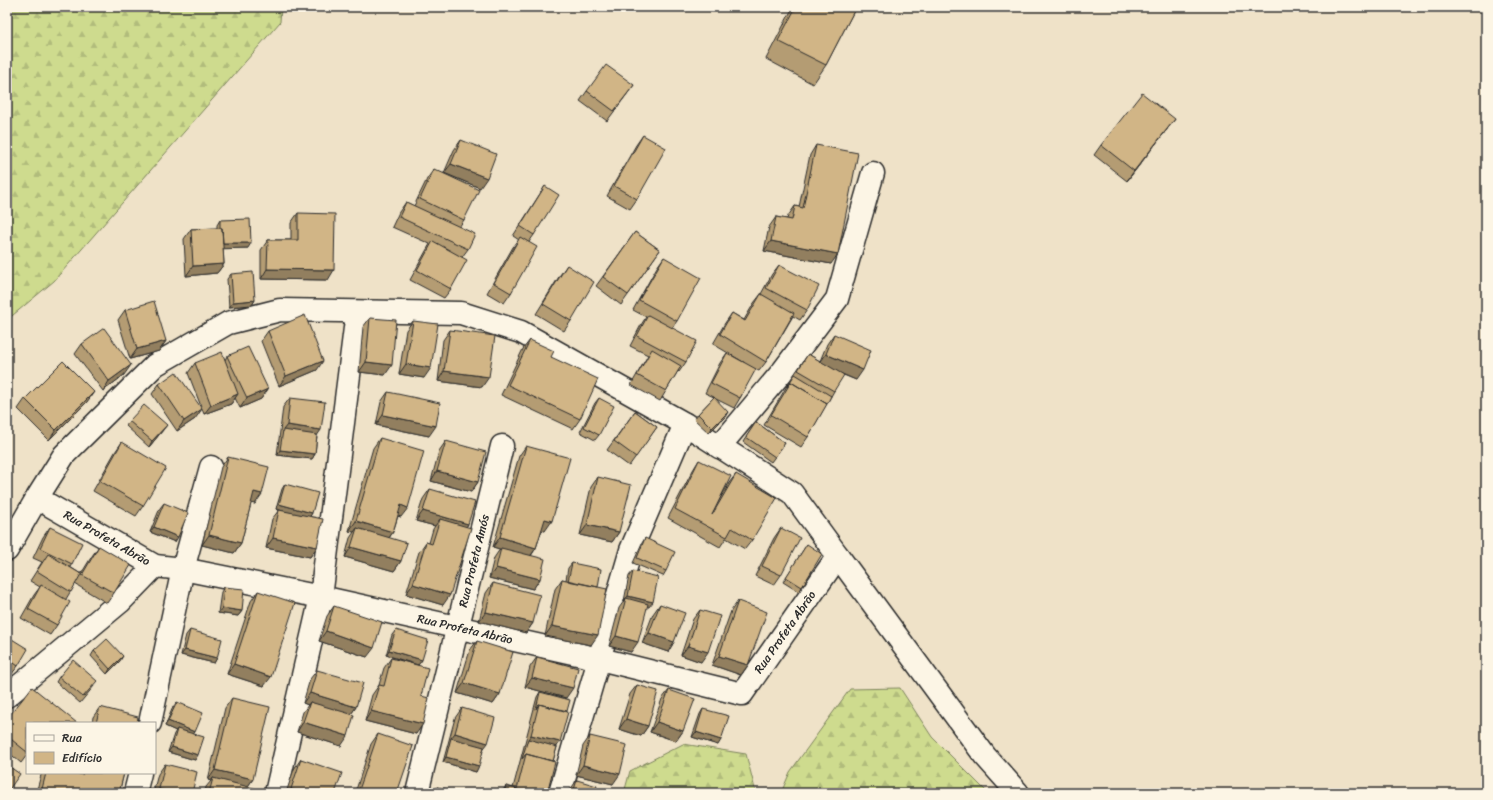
<svg xmlns="http://www.w3.org/2000/svg" width="1493" height="800" font-family="Sriracha,sans-serif">
<style>
.forest{fill:url(#forest-firs);stroke:#7c835c}
.lines{fill:none;stroke-linecap:round;stroke-linejoin:round}
.street-casing{stroke:#2b2b2b;stroke-width:25}
.secondary-casing{stroke:#2b2b2b;stroke-width:25}
.street{stroke:#fcf5e5;stroke-width:22}
.secondary{stroke:#fcf5e5;stroke-width:22}
.wall{fill:#b49c73;stroke:#2b2b2b}
.shaded-wall{fill:#927f5e;stroke:#2b2b2b}
.building{fill:#d1b586;stroke:#2b2b2b}
.labels{text-anchor:middle;stroke-width:4;stroke-linejoin:round;paint-order:stroke}
.street-label{font-size:12px;fill:#2b2b2b;stroke:#fcf5e5}
</style>
<defs>
<pattern id="forest-firs" width="22" height="20" patternUnits="userSpaceOnUse"><rect width="22" height="20" fill="#cedb8e"/><path d="M5 1l3.5 6h-7zM16 11l3.5 6h-7z" fill="#b1bc7b"/></pattern>
</defs>
<rect width="100%" height="100%" fill="#efe2c8"/>
<filter id="ink" filterUnits="userSpaceOnUse"><feTurbulence type="fractalNoise" baseFrequency=".025" numOctaves="2"/><feDisplacementMap in="SourceGraphic" scale="8" xChannelSelector="R" yChannelSelector="G"/><feConvolveMatrix kernelMatrix="1 2 1 2 8 2 1 2 1" color-interpolation-filters="sRGB"/></filter>
<g filter="url(#ink)">
<path class="forest" d="M7,7H281L280,22L54,281L7,320Z
M900,688L932,737L988,793H781L790,772L850,689Z
M683,744L746,754L756,793H624L630,771Z"/>
<g class="lines">
<g class="street-casing">
<g id="street">
<path d="M719,447L782,372L837,299L873,173"/>
<path d="M7,550L37,498L64,455L155,365L228,323L280,310L461,313L521,332L685,424L792,493L838,556L742,694L600,659L321,597L183,569L155,566L37,498"/>
<path d="M7,696L120,602L155,566"/>
<path d="M150,723L183,569L211,467"/>
<path d="M135,793L140,773"/>
<path d="M276,793L321,597L357,312"/>
<path id="s1" d="M417,793L502,446"/>
<path d="M560,793L631,550L685,424"/>
</g>
</g>
<g class="secondary-casing">
<path id="secondary" d="M838,556L985,756L1018,793"/>
</g>
<use href="#street" class="street"/>
<use href="#secondary" class="secondary"/>
</g>
<path class="wall" d="M793,7H856L826,65L813,84L766,59Z
M634,85L607,121L580,101L587,91Z
M1168,128L1127,181L1094,155L1101,145Z
M643,135L637,199L630,209L607,196L636,145Z
M461,140L480,188L444,173L454,150Z
M816,145L831,264L764,251L769,227L776,217L787,219L788,216L795,206L799,207L810,155Z
M434,169L464,220L459,227L468,249L462,257L451,289L444,298L410,280L426,251L430,244L392,227L399,212L406,202L414,206L427,179Z
M545,186L534,235L529,242L511,293L504,303L487,293L513,247L519,240L513,236Z
M298,213L328,280L261,279V250L268,240H291V223Z
M220,220L248,248H223L224,264L217,273L186,276L184,239L191,229L217,228V225Z
M635,232L660,250L621,305L596,286Z
M664,257L677,321L672,328L686,362L679,372L678,371L660,401L631,385L648,355L630,346L641,325L646,317L633,310L657,267Z
M567,265L571,321L564,331L536,314L560,275Z
M779,265L807,310L800,320L793,316L766,362L759,371L755,369L740,398L734,408L714,398L725,417L709,433L694,419L698,414L714,397L705,393L720,363L727,353L745,363L713,344L725,323L732,313L744,320L754,303L761,294L772,274Z
M231,274L255,300L252,305L229,307L227,279Z
M125,310L166,341L159,351L130,359L118,320Z
M370,318L385,375L359,372L363,327Z
M413,321L424,378L399,374L406,330Z
M450,330L482,387L438,381L443,340Z
M268,331L317,370L279,386L261,341Z
M834,334L856,380L841,374L834,391L808,437L801,447L764,425L791,379L808,354L820,361L827,344Z
M530,340L551,357L580,419L573,429L501,395L523,349Z
M82,344L124,375L103,391L75,354Z
M227,356L268,389L261,399L240,408L235,398L231,404L204,414L188,373L195,363L225,360Z
M159,384L195,419L177,431L152,394Z
M388,392L429,436L376,425L381,402Z
M290,398L317,435L315,454L312,459L277,455L283,407Z
M599,398V435L595,440L580,432L595,403Z
M25,399L87,402L49,440L18,409Z
M635,411L657,427L629,466L607,450Z
M129,421L163,430L149,447L126,426Z
M756,422L785,443L771,462L743,442Z
M380,438L401,517L398,516L393,532L389,538L401,561L394,571L345,557L350,538L354,532L349,531L373,448Z
M446,441L478,482L471,492L431,481L439,451Z
M122,442L143,506L136,516L93,491L115,452Z
M526,446L545,531L542,530L536,548L531,556L540,579L533,589L489,578L494,558L500,549L493,547L519,456Z
M228,457L255,504L251,503L241,543L234,553L202,545L221,467Z
M699,460L717,504L729,483L736,474L752,540L745,549L726,538L720,547L668,518L693,470Z
M598,477L619,532L612,542L580,535L591,487Z
M285,484L312,513L310,516L317,547L310,557L266,548L272,519L279,510L276,509L282,489Z
M430,489L468,524L466,527L443,605L406,594L419,552L426,542L429,543L433,529L435,526L416,521L423,499Z
M164,503L175,542L150,532L160,508Z
M50,527L72,564L70,567L81,574L92,556L99,546L114,593L107,603L75,584L66,599L57,625L50,635L21,618L34,595L40,587L30,581L42,562L33,558L43,537Z
M781,528V575L774,585L755,576L774,538Z
M645,538L666,571L663,576L633,563L642,543Z
M807,544L802,587L799,592L783,582Z
M572,563L598,587L591,645L545,636L555,589L562,579L566,580L568,568Z
M633,571L649,607L647,606L631,652L609,646L619,608L624,601L629,576Z
M493,583L533,623L526,633L479,621L486,593Z
M224,587L242,611L238,616L218,613L221,592Z
M258,591L264,686L227,674L251,601Z
M738,601L748,665L741,675L712,665L731,611Z
M660,604L674,642L668,652L642,643L653,614Z
M334,606L367,657L319,641L327,616Z
M700,610L701,662L681,655L693,619Z
M190,630L217,658L214,663L181,655L186,635Z
M396,630L422,660L418,665L421,696L416,734L365,721L372,695L379,685L384,668L391,658L416,665L386,655L392,635Z
M7,636L18,666L11,675L7,673Z
M477,641L500,694L493,704L457,693L470,650Z
M94,651L120,661L107,674L91,656Z
M537,657L566,698L525,687L530,667Z
M317,670L356,707L351,714L341,746L297,732L303,712L308,705L303,703L310,679Z
M59,677L94,686L80,703L56,682Z
M637,685L648,726L641,736L619,729L630,694Z
M669,690L683,731L676,741L650,732L662,699Z
M540,692L557,747L553,761L547,793H501L506,786L513,788L537,697Z
M232,698L253,779L248,786L260,793H205L206,787L211,781L208,780L225,708Z
M177,702L193,734L195,760L168,752L174,734L176,731L165,726L173,707Z
M100,707L137,723H92L93,717Z
M462,708L484,747L476,772L443,762L455,718Z
M703,709L718,745L692,737L700,714Z
M7,719L27,723V755L21,763L7,751Z
M378,734L397,793H355L371,744Z
M590,736L613,784L576,775L583,746Z
M301,759L335,793H286L294,769Z
M165,764L192,793H153L158,774Z
M43,773H76L78,774L79,773H124L119,793H36L41,775Z
M577,780L594,793H569L570,790Z
M437,787L459,793H434Z"/>
<path class="shaded-wall" d="M1175,119L1168,128L1127,181L1134,171Z
M451,164L487,178L480,188L444,173Z
M771,241L838,254L831,264L764,251Z
M221,243H251L248,248L217,249Z
M224,264L217,273L186,276L193,266Z
M267,269L334,270L328,280L261,279Z
M255,300L252,305L229,307L233,302Z
M166,341L159,351L130,359L137,349Z
M826,354L863,370L856,380L819,364Z
M323,361L317,370L279,386L286,376Z
M366,362L392,365L385,375L359,372Z
M406,364L431,368L424,378L399,374Z
M131,365L124,375L103,391L109,381Z
M444,371L489,377L482,387L438,381Z
M268,389L261,399L240,408L247,398Z
M94,392L87,402L49,440L56,430Z
M238,394L231,404L204,414L211,405Z
M202,409L195,419L177,431L184,421Z
M728,412L725,417L709,433L712,428Z
M383,415L436,426L429,436L376,425Z
M167,425L163,430L149,447L152,441Z
M287,425L321,430L314,440L283,430Z
M280,450L315,454L312,459L277,455Z
M437,471L478,482L471,492L431,481Z
M254,492L262,494L255,504L247,502Z
M279,504L312,513L309,518L276,509Z
M401,505L408,508L401,517L394,515Z
M423,511L468,524L462,534L440,519L435,526L416,521Z
M545,519L552,521L545,531L538,529Z
M356,521L393,532L386,542L357,528L354,532L349,531Z
M587,525L619,532L612,542L580,535Z
M154,527L178,537L175,542L150,532Z
M209,535L241,543L234,553L202,545Z
M500,537L536,548L529,558L493,547Z
M273,538L317,547L310,557L266,548Z
M351,547L401,561L394,571L345,557Z
M496,568L540,579L533,589L489,578Z
M413,584L450,595L443,605L406,594Z
M628,596L653,602L649,607L625,601L626,598L624,601Z
M222,608L242,611L238,616L218,613Z
M486,612L533,623L526,633L479,621Z
M552,626L598,635L591,645L545,636Z
M326,631L374,648L367,657L319,641Z
M649,633L674,642L668,652L642,643Z
M616,636L638,642L631,652L609,646Z
M688,646L708,652L701,662L681,655Z
M185,650L217,658L214,663L181,655Z
M389,650L422,660L418,665L386,655Z
M123,656L120,661L107,674L110,669Z
M719,656L748,665L741,675L712,665Z
M234,664L271,677L264,686L227,674Z
M532,678L573,688L566,698L525,687Z
M464,683L500,694L493,704L457,693Z
M310,693L356,707L349,717L310,702L308,705L303,703Z
M371,711L423,724L416,734L365,721Z
M626,719L648,726L641,736L619,729Z
M168,721L195,732L191,737L177,729L176,731L165,726Z
M303,722L348,736L341,746L297,732Z
M657,722L683,731L676,741L650,732Z
M696,732L721,740L718,745L692,737Z
M455,733L488,743L481,752L451,738Z
M531,735L560,742L553,752L528,739Z
M172,747L198,755L195,760L168,752Z
M446,757L479,766L476,772L443,762Z
M583,765L620,774L613,784L576,775Z
M215,770L253,779L246,789L213,778L211,781L208,780Z
M42,789L56,793H39Z
M159,789L174,793H156Z
M291,789L303,793H288Z"/>
<path class="building" d="M796,7H856L826,65L778,41Z
M606,65L634,85L614,111L587,91Z
M1142,93L1175,119L1134,171L1101,145Z
M643,135L666,148L637,199L614,186Z
M461,140L496,154L487,178L451,164Z
M816,145L858,153L838,254L771,241L776,217L792,220L795,206L803,208Z
M434,169L479,190L464,220L420,199Z
M545,186L559,195L534,235L520,226Z
M406,202L475,234L468,249L399,217Z
M298,213L335,214L334,270L267,269L268,240H298Z
M250,219L251,243H223L222,228H220V220Z
M222,228L224,264L193,266L191,229Z
M635,232L660,250L628,295L603,277Z
M520,237L537,247L511,293L494,283Z
M433,241L467,260L451,289L417,270Z
M664,257L701,278L677,321L639,300Z
M567,265L594,282L571,321L543,304Z
M779,265L819,286L807,310L766,288Z
M253,272L255,300L233,302L231,274Z
M761,294L794,313L766,362L720,334L732,313L745,321Z
M154,301L166,341L137,349L125,310Z
M305,315L323,361L286,376L268,331Z
M648,315L697,341L686,362L637,336Z
M370,318L396,320L392,365L366,362Z
M413,321L438,324L431,368L406,364Z
M104,328L131,365L109,381L82,344Z
M450,330L495,336L489,377L444,371Z
M834,334L871,350L863,370L826,354Z
M530,340L554,351L551,357L598,379L580,419L508,385Z
M248,347L268,389L247,398L227,356Z
M652,349L681,366L666,391L637,375Z
M222,352L238,394L211,405L195,363Z
M727,353L756,369L740,398L711,383Z
M808,354L844,375L834,391L798,370Z
M63,361L94,392L56,430L25,399Z
M176,372L202,409L184,421L159,384Z
M795,374L831,396L827,404L791,382L787,387Z
M791,382L827,404L808,437L771,415Z
M388,392L440,403L436,426L383,415Z
M714,397L728,412L712,428L698,414Z
M290,398L325,402L321,430L287,425Z
M599,398L614,406L599,435L584,427Z
M144,405L167,425L152,441L129,421Z
M635,411L657,427L636,457L614,441Z
M756,422L785,443L775,457L746,437Z
M283,430L317,435L315,454L280,450Z
M380,438L424,451L408,508L401,505L393,532L356,521Z
M446,441L486,452L478,482L437,471Z
M122,442L166,468L143,506L100,481Z
M526,446L570,458L552,521L545,519L536,548L500,537Z
M228,457L269,467L262,494L254,492L241,543L209,535Z
M699,460L731,476L712,515L736,474L777,498L752,540L732,528L727,537L675,509Z
M598,477L631,485L619,532L587,525Z
M285,484L318,493L312,513L279,504Z
M430,489L475,502L468,524L423,511Z
M164,503L188,513L178,537L154,527Z
M279,510L323,519L317,547L273,538Z
M440,519L471,528L450,595L413,584L426,542L432,544Z
M50,527L82,543L72,564L40,548Z
M357,528L407,543L401,561L351,547Z
M781,528L800,538L781,575L762,566Z
M645,538L675,552L666,571L637,558Z
M807,544L822,554L802,587L786,577Z
M99,546L131,565L114,593L82,575Z
M501,548L545,559L540,579L496,568Z
M48,554L81,574L71,592L37,571Z
M572,563L601,569L598,587L568,581Z
M633,571L658,577L653,602L628,596Z
M562,579L607,589L598,635L552,626Z
M493,583L540,595L533,623L486,612Z
M41,585L70,602L57,625L28,609Z
M224,587L244,589L242,611L222,608Z
M258,591L295,603L271,677L234,664Z
M626,598L648,604L638,642L616,636Z
M738,601L767,612L748,665L719,656Z
M660,604L685,613L674,642L649,633Z
M334,606L382,622L374,648L326,631Z
M700,610L720,616L708,652L688,646Z
M190,630L222,639L217,658L185,650Z
M396,630L428,640L422,660L389,650Z
M7,636L28,649L18,666L7,658Z
M107,639L123,656L110,669L94,651Z
M477,641L513,652L500,694L464,683Z
M537,657L578,668L573,688L532,678Z
M391,658L428,668L421,696L429,698L423,724L371,711L379,685L384,686Z
M73,660L97,681L83,697L59,677Z
M317,670L363,683L356,707L310,693Z
M637,685L658,691L648,726L626,719Z
M32,687L77,723H27V752L7,736V719Z
M669,690L695,699L683,731L657,722Z
M540,692L570,700L567,711L539,704L536,709Z
M232,698L270,707L253,779L215,770Z
M177,702L203,713L195,732L168,721Z
M310,702L354,715L348,736L303,722Z
M539,704L568,712L560,742L531,735Z
M100,707L138,717L137,723H96Z
M462,708L495,718L488,743L455,733Z
M703,709L729,716L721,740L696,732Z
M177,729L204,737L198,755L172,747Z
M378,734L413,746L397,793H358Z
M590,736L627,745L620,774L583,765Z
M451,738L484,747L479,766L446,757Z
M528,739L557,747L553,761L526,754L522,759Z
M526,754L555,762L547,793H504L506,786L517,789Z
M301,759L342,773L335,793H303L291,789Z
M165,764L197,772L192,793H174L159,789Z
M7,765L20,774L8,791H7Z
M46,773H76L82,775L83,773H124L119,793H56L42,789Z
M213,778L261,790L260,793H209Z
M577,780L597,786L594,793H573Z
M437,787L459,793H436Z"/>
</g>
<g class="labels">
<g class="street-label">
<text transform="translate(107 538) rotate(30)" y="4">Rua Profeta Abrão</text>
<text dy="4" stroke="none"><textPath href="#s1" startOffset="239">Rua Profeta Amós</textPath></text>
<text transform="translate(465 629) rotate(13)" y="4">Rua Profeta Abrão</text>
<text transform="translate(785 632) rotate(-55)" y="4">Rua Profeta Abrão</text>
</g>
</g>
<rect width="1493" height="800" fill="none" stroke="#fcf5e5" stroke-width="24"/>
<rect x="12" y="12" width="1469" height="776" fill="none" stroke="#2b2b2b" stroke-width="1.5" filter="url(#ink)"/>
<rect x="26" y="722" width="130" height="52" fill="#fcf5e5" stroke="#a8a49b"/>
<rect x="34" y="735" width="20" height="6" fill="#fcf5e5" stroke="#a8a49b"/>
<text x="62" y="742" font-size="12" fill="#2b2b2b">Rua</text>
<rect x="34" y="752" width="20" height="12" fill="#d1b586" stroke="#a8a49b"/>
<text x="62" y="762" font-size="12" fill="#2b2b2b">Edifício</text>
</svg>
